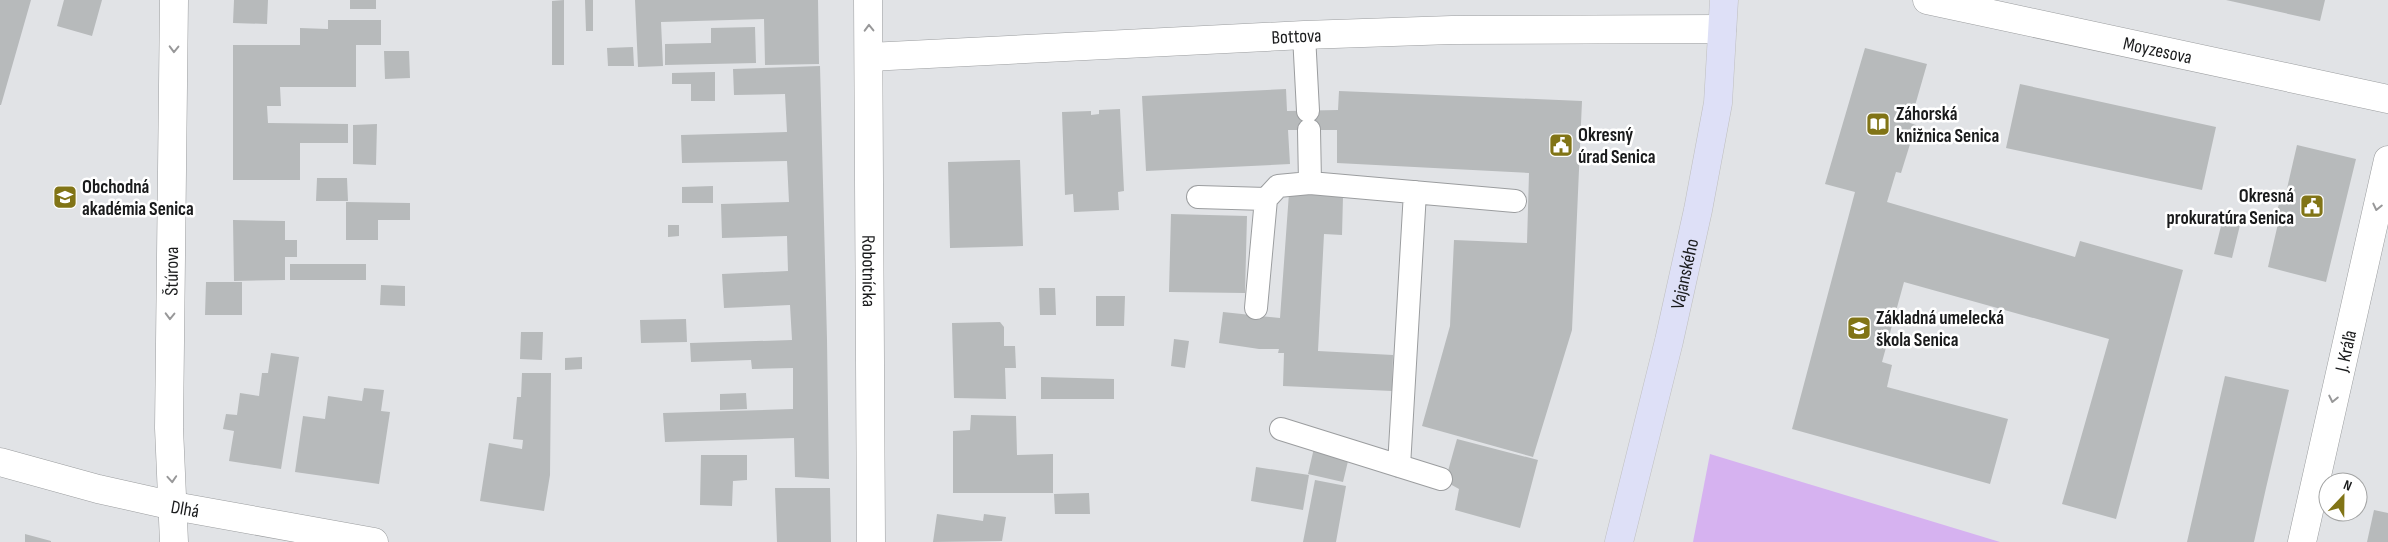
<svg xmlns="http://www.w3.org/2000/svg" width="2388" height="542" font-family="'Sofia Sans Condensed',sans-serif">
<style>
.green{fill:#d6b2f0}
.building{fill:#b7babb}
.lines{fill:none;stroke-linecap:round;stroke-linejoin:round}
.service-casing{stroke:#9b9d9f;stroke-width:24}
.minor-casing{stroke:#9b9d9f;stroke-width:29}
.primary-casing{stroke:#bfbfbf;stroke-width:29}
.service{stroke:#fff;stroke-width:22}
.minor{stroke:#fff;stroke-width:28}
.primary{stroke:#dee0f7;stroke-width:28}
.oneway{stroke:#989899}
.labels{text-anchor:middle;stroke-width:5;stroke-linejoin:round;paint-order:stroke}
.street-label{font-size:19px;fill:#1a1b1c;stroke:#fff}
.poi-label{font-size:19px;font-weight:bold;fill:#1a1b1c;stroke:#fff;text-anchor:start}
</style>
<rect width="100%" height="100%" fill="#e1e3e6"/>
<path class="green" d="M1710,454L2000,542H1693Z"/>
<path class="building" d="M0,0H31L1,105H0Z
M64,0H102L92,36L57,26Z
M234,0H268L267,24L233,23Z
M350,0H376V9H350Z
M564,0V65H552V1Z
M585,0H593V31H586Z
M635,0H818L819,64L765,65L764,19L661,22L663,66L638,67Z
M2226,0H2325L2320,21Z
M328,20H381V45H356V87H280L281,106H267L268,123L348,124V143H300V180H233V45H300V28L328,29Z
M755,27L756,63L665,65V44L711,43V28Z
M633,47L634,66H608L607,48Z
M1865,48L1927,64L1910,123L1916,125L1901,173L1896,172L1887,202L2075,257L2080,241L2183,270L2116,519L2062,504L2109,339L1904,282L1882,362L1892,365L1887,387L2008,419L1990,484L1792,429L1855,192L1825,184Z
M384,51H409L410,78L385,79Z
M820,66L827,339L829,479L795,477L794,438L665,442L663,413L793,409V368L752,369L751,360L691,362L690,343L792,340L790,305L724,308L722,274L788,271L787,236L722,238L721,204L789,202L787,161L682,163L681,135L787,132L785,94L734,95L733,69Z
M715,72V101H691V84H672V73Z
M2020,84L2216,127L2202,190L2006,148Z
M1286,89L1287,111L1338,110L1339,91L1582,101L1572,330L1533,457L1422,426L1450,326L1454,240L1527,243L1529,173L1337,163V130H1288L1290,164L1146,171L1142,96Z
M1120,109L1124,191L1118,192L1119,210L1074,212L1073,194L1065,195L1062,112L1091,111V115L1099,114V110Z
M377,124L376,165L353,164V125Z
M2297,145L2356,159L2326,282L2268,267L2280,215H2276L2281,196L2285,197Z
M1020,160L1023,246L950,248L948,162Z
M317,178H347L348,201H316Z
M713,186V203H682V187Z
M1289,193L1343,196L1342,235L1324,234L1318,351L1393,355L1392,391L1283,386L1284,353H1278L1279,349H1259L1219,343L1223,312L1280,318Z
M346,202L410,203V220H378V240H346Z
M1171,214L1247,216L1245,293L1169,292Z
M233,220L285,221V240H297V257H285V280L234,281Z
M2222,222L2240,225L2232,258L2214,254Z
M668,225H679V236L668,237Z
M290,264H366V280H290Z
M206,282H242V315H205Z
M381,285L405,286V306L380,305Z
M1039,288H1055L1056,315H1040Z
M1096,296H1125L1124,326H1096Z
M686,319L687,342L641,343L640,320Z
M1000,322L1004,327V346H1015L1016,368H1005L1006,399L954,398L952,323Z
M521,332H543L542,360L520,359Z
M1174,339L1189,341L1185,368L1171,366Z
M271,353L299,357L281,469L229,461L234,431L223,429L226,414L237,415L240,393L259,396L262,373H268Z
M582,357V369L565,370V358Z
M522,373H551L550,475L544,511L480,501L489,443L522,449L523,440L513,439L517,397H521Z
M2225,376L2289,390L2266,488L2254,542H2187Z
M1041,377L1114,379V399H1041Z
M364,388L384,390L381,411L390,412L379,484L295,472L303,416L325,419L328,396L362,401Z
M746,393L747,409L720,410V394Z
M971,415L1016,416L1017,455L1053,454V493H953V431L970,430Z
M1457,439L1538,460L1520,528L1455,510L1459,489L1450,484L1448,471Z
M1314,448L1349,457L1343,482L1308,474Z
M701,455H747V480L733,481L732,506L700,505Z
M1256,467L1309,475L1303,510L1251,501Z
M1315,480L1346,486L1336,542H1303Z
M775,488H830L831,542H777Z
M1089,493L1090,514H1055L1054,494Z
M2374,510L2388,513V542H2367Z
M937,514L983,521L984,514L1006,517L1002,541L933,542Z
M25,534L51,541V542H25Z"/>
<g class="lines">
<g class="service-casing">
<path id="service" d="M1304,35L1308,111
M1309,130L1310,183L1515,201
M1198,197L1266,199L1278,186L1310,183
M1256,308L1266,199
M1281,429L1441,479
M1399,466L1415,192"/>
</g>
<g class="minor-casing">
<g id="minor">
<path id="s1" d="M868,0L871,542"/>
<path id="s2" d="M1927,0L2388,99"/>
<path id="s3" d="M869,57L1304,35L1452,30L1722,29"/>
<path id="s4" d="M0,462L98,489L174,506L374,542"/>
<path id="s5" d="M174,542L169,428L174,0"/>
<path id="s6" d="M2302,542L2388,160"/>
</g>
</g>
<g class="primary-casing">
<g id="primary">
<path id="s7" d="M1619,542L1669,341L1698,210L1718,103L1724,0"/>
</g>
</g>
<use href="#service" class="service"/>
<use href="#minor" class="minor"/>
<use href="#primary" class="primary"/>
</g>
<defs><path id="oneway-chevron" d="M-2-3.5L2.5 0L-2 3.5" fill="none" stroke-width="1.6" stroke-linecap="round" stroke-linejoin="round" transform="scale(1.25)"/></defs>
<g class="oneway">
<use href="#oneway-chevron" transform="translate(869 28) rotate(-91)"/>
<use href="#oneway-chevron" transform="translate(174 49) rotate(91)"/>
<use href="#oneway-chevron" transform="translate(2377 207) rotate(103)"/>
<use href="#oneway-chevron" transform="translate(170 316) rotate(91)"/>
<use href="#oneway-chevron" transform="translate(2333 399) rotate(102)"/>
<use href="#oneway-chevron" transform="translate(172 479) rotate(86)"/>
</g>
<defs>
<g id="library-square" transform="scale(1.25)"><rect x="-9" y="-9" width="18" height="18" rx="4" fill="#817416" stroke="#fff"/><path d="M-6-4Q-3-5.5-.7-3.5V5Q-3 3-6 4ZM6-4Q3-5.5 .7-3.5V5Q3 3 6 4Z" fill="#fff"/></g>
<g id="civic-square" transform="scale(1.25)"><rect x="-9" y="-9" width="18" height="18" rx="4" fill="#817416" stroke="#fff"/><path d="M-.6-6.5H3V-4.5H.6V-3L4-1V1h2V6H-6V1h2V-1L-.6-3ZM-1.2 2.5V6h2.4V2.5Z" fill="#fff"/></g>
<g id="school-square" transform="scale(1.25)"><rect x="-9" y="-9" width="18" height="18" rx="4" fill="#817416" stroke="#fff"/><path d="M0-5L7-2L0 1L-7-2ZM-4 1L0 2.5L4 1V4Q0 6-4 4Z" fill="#fff"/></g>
</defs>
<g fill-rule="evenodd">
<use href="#library-square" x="1878" y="124"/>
<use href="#civic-square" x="1561" y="145"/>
<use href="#school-square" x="65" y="197"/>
<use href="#civic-square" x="2312" y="206"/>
<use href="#school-square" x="1859" y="328"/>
</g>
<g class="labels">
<g class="street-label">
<text dy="7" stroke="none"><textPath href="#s3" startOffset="428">Bottova</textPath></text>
<text dy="7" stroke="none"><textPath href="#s2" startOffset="236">Moyzesova</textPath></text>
<text dy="7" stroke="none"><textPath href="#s5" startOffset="271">Štúrova</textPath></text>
<text dy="7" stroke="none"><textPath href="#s1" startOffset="271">Robotnícka</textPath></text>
<text dy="7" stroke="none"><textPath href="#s7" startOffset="276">Vajanského</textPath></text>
<text dy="7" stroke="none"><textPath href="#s6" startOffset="196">J. Kráľa</textPath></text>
<text dy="7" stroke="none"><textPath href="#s4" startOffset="191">Dlhá</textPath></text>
</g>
<g class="poi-label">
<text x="1896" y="120">Záhorská<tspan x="1896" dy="22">knižnica Senica</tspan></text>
<text x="1578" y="141">Okresný<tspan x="1578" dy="22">úrad Senica</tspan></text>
<text x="82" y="193">Obchodná<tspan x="82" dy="22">akadémia Senica</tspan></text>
<text x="2294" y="202" text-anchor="end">Okresná<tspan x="2294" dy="22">prokuratúra Senica</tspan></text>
<text x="1876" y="324">Základná umelecká<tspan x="1876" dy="22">škola Senica</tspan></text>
</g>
</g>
<g transform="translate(2343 497) rotate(22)"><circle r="24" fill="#ffffff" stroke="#a3a4a4"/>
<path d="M0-4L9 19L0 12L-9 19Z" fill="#817416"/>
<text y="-8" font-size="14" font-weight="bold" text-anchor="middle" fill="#1a1b1c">N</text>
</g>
</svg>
